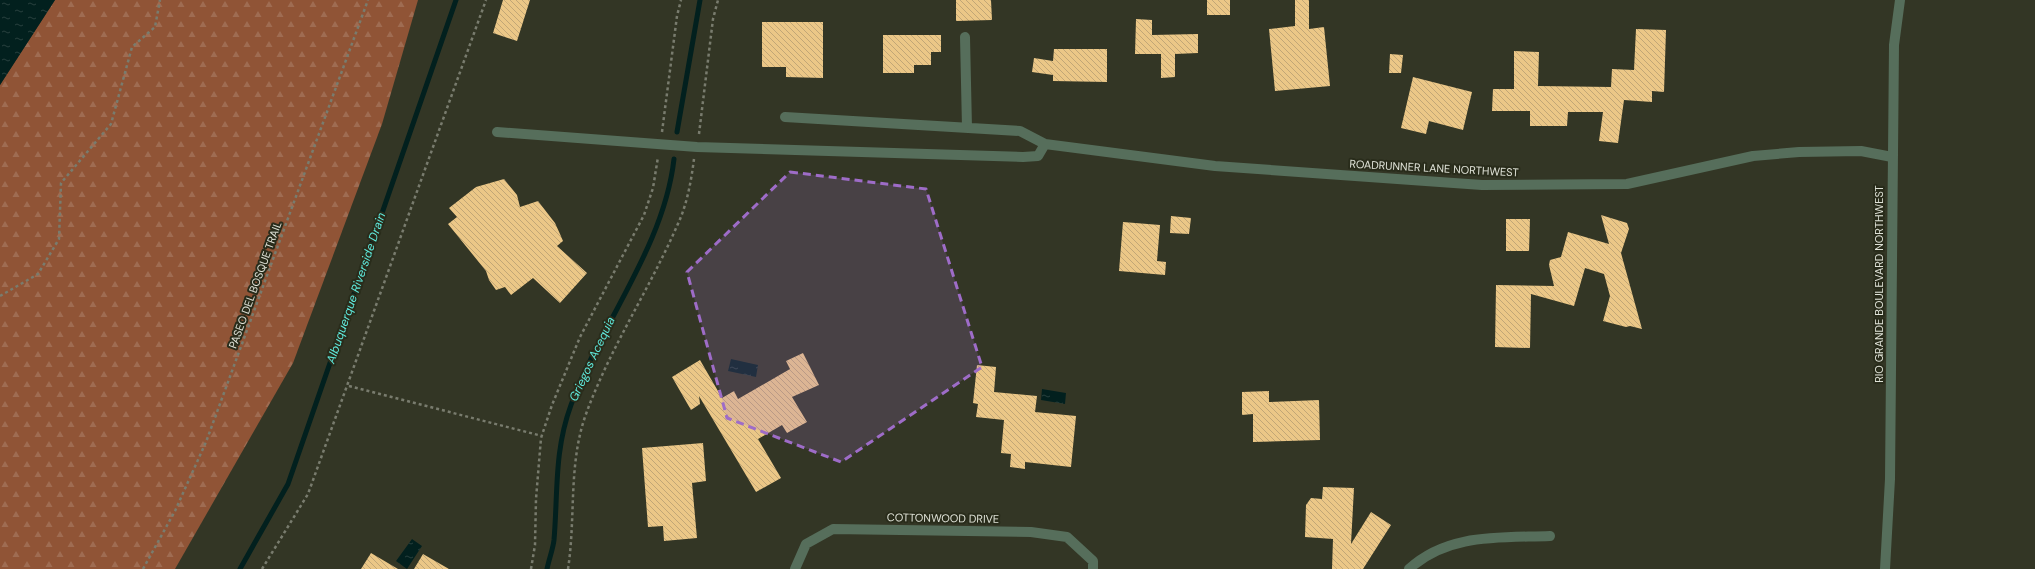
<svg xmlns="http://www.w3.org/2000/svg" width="2035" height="569" font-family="'DM Sans',sans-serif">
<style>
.forest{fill:url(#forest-firs)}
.water{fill:url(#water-ripples)}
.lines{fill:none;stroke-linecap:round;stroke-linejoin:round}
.stream{stroke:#02201e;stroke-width:5}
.building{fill:url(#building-back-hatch)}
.path{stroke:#797c6e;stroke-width:2.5;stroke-dasharray:3 3;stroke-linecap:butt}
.minor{stroke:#566e5b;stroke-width:10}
.marked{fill:#9e6cc8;fill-opacity:0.2;stroke:#9e6cc8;stroke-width:3;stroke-dasharray:8 5;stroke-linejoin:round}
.labels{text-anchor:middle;stroke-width:4;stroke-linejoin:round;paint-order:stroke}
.street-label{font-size:11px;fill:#e0e3d8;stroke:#292c1b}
.water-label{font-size:12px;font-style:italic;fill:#5feadd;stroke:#292c1b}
</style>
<defs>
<pattern id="forest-firs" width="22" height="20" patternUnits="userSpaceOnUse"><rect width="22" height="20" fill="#905436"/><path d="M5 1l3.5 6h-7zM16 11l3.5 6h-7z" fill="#9f6c52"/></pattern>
<pattern id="water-ripples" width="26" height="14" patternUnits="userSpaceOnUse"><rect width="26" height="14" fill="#02201e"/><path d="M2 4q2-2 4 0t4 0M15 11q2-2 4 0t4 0" fill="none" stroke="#27403e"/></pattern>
<pattern id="building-back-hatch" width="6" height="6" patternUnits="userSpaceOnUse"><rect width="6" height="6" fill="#ebc787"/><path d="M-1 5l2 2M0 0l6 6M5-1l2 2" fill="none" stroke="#c1a676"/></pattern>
</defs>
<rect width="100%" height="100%" fill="#333625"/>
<path class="forest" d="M55,0H418L382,124L293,363L175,569H0V85Z"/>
<path class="water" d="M0,0H55L0,85Z
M731,359L758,365L756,377L728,371Z
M1042,389L1066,393L1065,404L1041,400Z
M412,539L422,546L407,569L396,561Z"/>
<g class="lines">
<path class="stream" d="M677,132L700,0
M240,569L288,484L456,0
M547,569C549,559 553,549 554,540C558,493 554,451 571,405C601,323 664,247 674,159"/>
</g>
<path class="building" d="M503,0H530L517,41L493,33Z
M956,0H991L992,20L956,21Z
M1207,0H1230V15H1207Z
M1295,0H1309V29L1324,27L1330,86L1275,91L1269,29L1295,26Z
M1136,19L1152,20V35L1198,34V53L1175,54V77L1161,78V54H1135Z
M762,22H823V78L786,77V67H762Z
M1636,29L1666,30L1664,92L1652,91V102L1624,100L1618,143L1599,141L1603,112H1568L1567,126H1530V111H1492L1493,89H1514V51L1539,52L1538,86L1611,87L1612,69L1634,70Z
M883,35H941V52H931V65H914V73H883Z
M1054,49H1107V82L1053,81V75L1032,72L1034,58L1053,61Z
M1390,54L1403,55L1401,73H1389Z
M1413,77L1472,92L1463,130L1429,121L1426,134L1401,128Z
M504,179L517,195L520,207L538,201L555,223L560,234L563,241L557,246L587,273L560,303L533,278L511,295L505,287L496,290L489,280L486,271L448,224L457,217L449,208L476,187Z
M1601,215L1627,223L1629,229L1621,253L1642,329L1630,326L1626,327L1603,321L1610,296L1604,274L1585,268L1574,306L1531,294L1530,348L1495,347L1496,285L1554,286L1549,265L1550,260L1561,257L1568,232L1609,244Z
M1171,216L1191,218L1189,234L1170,233Z
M1506,219H1530L1529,251H1506Z
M1123,222L1160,225L1157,261L1166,262L1165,275L1119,271Z
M803,353L819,385L792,397L807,422L787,433L782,425L758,439L781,478L756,492L699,396L700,404L691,410L672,377L700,360L722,398L734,391L738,399L790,369L786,361Z
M977,365L996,367L994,392L1037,396L1035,412L1076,416L1071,467L1025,462V469L1010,467L1011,454L1001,453L1004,420L976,417L978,404L973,403Z
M1269,391V402L1319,400L1320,440L1253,442V414L1242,415V392Z
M703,443L706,481L692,483L697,538L664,541L663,526L648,527L642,448Z
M1323,487L1354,488L1351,544L1371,512L1391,525L1363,569H1332L1333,539L1305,537L1306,505L1311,498L1322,499Z
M371,553L398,569H361Z
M423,554L449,569H414Z"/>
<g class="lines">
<path class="path" d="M662,132L677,16L681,0
M699,134L713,19L718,0
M0,296L38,274L59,239L61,183L111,124L132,47L155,27L160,0
M349,386L542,436
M143,569L175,511L206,442L368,0
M262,569L308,494L486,0
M531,569L535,545L536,499L541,438L552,405L580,337L644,215L653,188L658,157
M568,569C576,517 568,464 586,414C610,348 649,290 677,226C687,205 691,182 694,159"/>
<path class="minor" d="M965,37L967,128
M785,117L1020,131L1045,144L1215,166L1482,185L1627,184L1753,156L1799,152L1861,151L1892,157
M497,132L697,147L1023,157L1038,156L1045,144
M795,569L806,544L833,529L1031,532L1067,537L1093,561V569
M1409,569C1448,533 1500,538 1550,536
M1885,569L1890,479L1894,45L1900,0"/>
</g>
<path class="marked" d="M790,172L926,189L982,367L841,462L727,418L687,272Z"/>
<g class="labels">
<g class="street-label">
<text transform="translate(1434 168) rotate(3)" y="4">ROADRUNNER LANE NORTHWEST</text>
<text transform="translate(1879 284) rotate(-90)" y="4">RIO GRANDE BOULEVARD NORTHWEST</text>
<text transform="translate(255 285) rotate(-70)" y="4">PASEO DEL BOSQUE TRAIL</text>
<text transform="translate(943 518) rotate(1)" y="4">COTTONWOOD DRIVE</text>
</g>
<g class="water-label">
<text transform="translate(356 288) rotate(-71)" y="4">Albuquerque Riverside Drain</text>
<text transform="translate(592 359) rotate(-65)" y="4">Griegos Acequia</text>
</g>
</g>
</svg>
